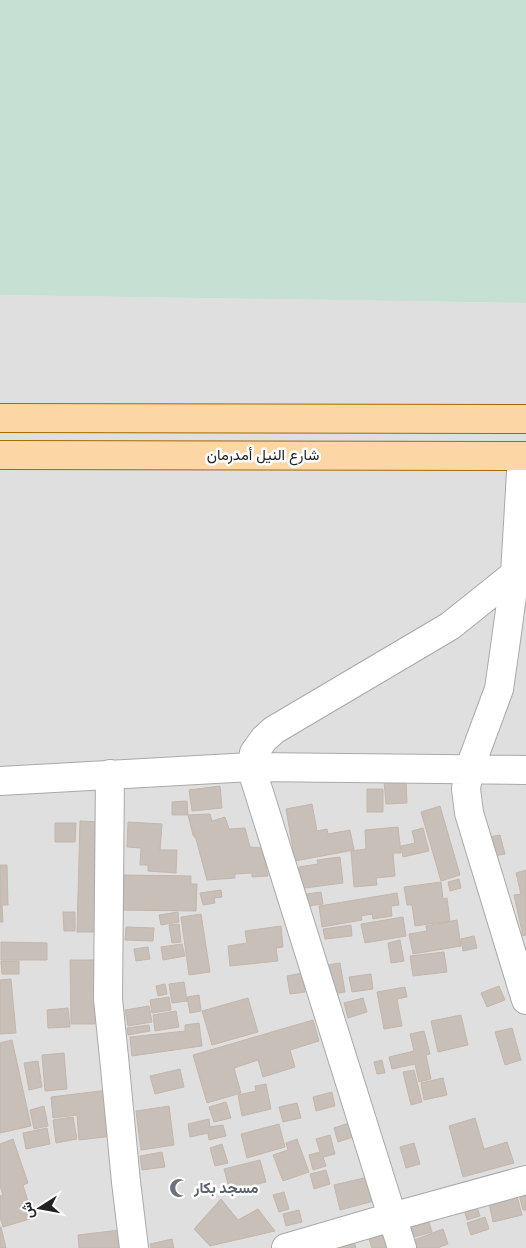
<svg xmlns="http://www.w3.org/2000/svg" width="526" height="1248" font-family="'DM Sans',Vazirmatn,sans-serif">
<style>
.residential{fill:#e0dfdf}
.wetland{fill:#c6e0d4}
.building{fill:#c7bfb8;stroke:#c4b6ab}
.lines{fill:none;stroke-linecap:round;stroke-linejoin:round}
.minor-casing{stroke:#a9a9a9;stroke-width:30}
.major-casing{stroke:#a06b00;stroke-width:30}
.minor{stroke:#fff;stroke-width:28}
.major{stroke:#fcd6a4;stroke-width:28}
.labels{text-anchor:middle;stroke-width:5;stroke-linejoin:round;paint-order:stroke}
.street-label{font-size:15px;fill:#222;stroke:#fff}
.worship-label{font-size:15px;font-weight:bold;fill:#5b616d;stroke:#fff;text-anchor:start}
</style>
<rect width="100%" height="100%" fill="#f2efe9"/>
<path class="residential" d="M0,295L526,303V1248H0Z"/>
<path class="wetland" d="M0,0H526V303L0,295Z"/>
<path class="building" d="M406,780L407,803L386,804L384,781Z
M220,786L222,808L192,811L189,790Z
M367,789H383V812H367Z
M187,801L188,815H172V802Z
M312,804L317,831L327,829L328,834L350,830L354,850L295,861L286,809Z
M440,806L460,875L441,881L421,812Z
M210,814L212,821L225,817L229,829L245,828L250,847L262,848L268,876L252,877V873L235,874V878L207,880L196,839L193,835L188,815Z
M80,821L101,822L97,932H77Z
M128,822L162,824L160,850H177L176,873L148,871V865H140L141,848L127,847Z
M55,823H76L75,842H55Z
M398,827L401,853H393L395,876L376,878L377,885L354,887L351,851L366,849L365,830Z
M423,828L429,851L403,857L401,846L415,843L412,831Z
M500,835L505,854L493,856L489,837Z
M340,857L343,883L297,889L296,877L300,876L299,867L318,864L317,860Z
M0,865H7L8,905H2L3,922H0Z
M526,870V935L523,936L514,895L521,894L516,873Z
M124,875L191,876V884H197L196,911L120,910V898L123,897Z
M459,879L461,888L450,891L448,882Z
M441,882L443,899L447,898L450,921L415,926L412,905H407L404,887Z
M221,890L222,897L214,898L215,903L203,905L200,893Z
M321,892L323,904L301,907L300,895Z
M397,893L399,905L391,906L392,916L373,919L372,914L361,916L362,920L322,927L319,906Z
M63,912H75V931H64Z
M178,912L179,922L161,925L159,915Z
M201,914L210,972L189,975L181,917Z
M403,917L406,936L365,943L361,924Z
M457,920L461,946L413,954L409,934L427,931L426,926Z
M179,924L181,942L172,943L169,925Z
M351,925L352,936L325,939L323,929Z
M281,926L283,947L276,948L278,961L230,966L228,946L247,943L245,931Z
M126,927L154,928L153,941L125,940Z
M474,936L477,948L463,951L461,939Z
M400,940L404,961L391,963L388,943Z
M1,942L47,943V960H1Z
M182,944L185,956L163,960L161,947Z
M148,947L150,959L136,961L134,949Z
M444,952L447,972L413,976L410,956Z
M70,960H95V1024H71Z
M1,961H19V974H2Z
M340,963L345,992L332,994L327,965Z
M302,973L305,992L290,994L287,976Z
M371,974L373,989L352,992L349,977Z
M11,979L16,1033L0,1034V980Z
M184,982L187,1001L172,1003L169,984Z
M165,984L167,994L158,996L156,986Z
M499,986L505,1000L487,1007L481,993Z
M405,987L407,997L397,999L402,1026L384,1029L377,992Z
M199,995L201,1011L190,1013L187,997Z
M169,997L171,1010L152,1013L150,1000Z
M248,998L258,1032L212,1045L202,1011Z
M363,998L367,1012L348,1018L344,1003Z
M149,1006L152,1022L128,1026L125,1010Z
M68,1008L70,1027L48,1028L47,1010Z
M176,1011L179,1027L155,1031L153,1015Z
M461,1015L468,1045L438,1052L431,1021Z
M313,1020L319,1041L290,1050L295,1067L263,1077L258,1060L234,1068L241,1093L207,1103L193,1055Z
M199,1023L202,1046L132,1056L130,1037L185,1031V1025Z
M149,1025L150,1031L128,1035L127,1028Z
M512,1028L521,1060L505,1065L495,1032Z
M424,1031L430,1054L426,1055L431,1079L419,1082L415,1064L392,1069L389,1057L414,1051L410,1034Z
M12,1040L31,1126L0,1133V1043Z
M64,1053L67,1089L45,1091L42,1055Z
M382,1060L385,1073L377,1074L374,1062Z
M38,1061L42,1087L29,1090L24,1063Z
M180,1069L184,1087L155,1094L150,1076Z
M414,1070L422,1102L411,1105L403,1072Z
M443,1078L447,1095L424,1100L421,1083Z
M266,1084L271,1109L242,1116L238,1095L256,1091L255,1086Z
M108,1090L113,1136L79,1140L77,1115L53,1118L51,1097Z
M332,1092L335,1106L316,1111L313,1097Z
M226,1102L231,1118L214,1122L209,1107Z
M297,1103L301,1118L283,1122L279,1107Z
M44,1106L48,1126L34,1129L30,1110Z
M169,1106L174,1145L141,1150L136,1111Z
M73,1117L77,1139L56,1143L53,1120Z
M475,1118L484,1149L507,1142L514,1163L463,1177L449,1126Z
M209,1119L210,1127L223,1125L226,1136L209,1140L208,1133L190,1137L188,1124Z
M349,1123L353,1137L338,1142L334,1128Z
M279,1124L285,1147L247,1158L241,1134Z
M47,1128L50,1144L26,1149L23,1133Z
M330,1135L335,1154L323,1157L326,1166L313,1170L309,1155L320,1152L316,1139Z
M13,1139L28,1183L23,1185L33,1218L3,1227L0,1217V1196L3,1195L0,1186V1144Z
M297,1139L309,1172L283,1181L273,1155L288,1150L286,1143Z
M414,1143L420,1164L406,1168L400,1147Z
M222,1144L228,1163L215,1166L210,1148Z
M162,1152L165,1167L142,1170L140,1156Z
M260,1160L266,1182L230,1191L224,1169Z
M326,1170L330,1184L314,1189L310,1174Z
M368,1177L374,1201L340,1210L334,1185Z
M526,1189V1210H523L518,1191Z
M284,1192L289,1209L279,1212L273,1195Z
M517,1196L522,1215L493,1222L489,1203Z
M221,1199L238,1220L258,1209L275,1231L210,1246L194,1229Z
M475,1201L480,1216L467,1220L463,1205Z
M299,1210L302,1222L286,1226L283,1214Z
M427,1215L432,1232L414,1237L409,1220Z
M485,1217L489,1229L471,1235L467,1223Z
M0,1227H1L6,1248H0Z
M383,1227L390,1248H372L367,1233Z
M443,1229L448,1244L437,1248H417L414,1240Z
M120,1230L122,1248H79L78,1235Z
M351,1233L356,1248H328Z
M172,1239L174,1248H151L150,1244Z"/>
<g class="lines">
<g class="minor-casing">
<path id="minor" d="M522,456L515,574L505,647L499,689L469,770L466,789L469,813L526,1000
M110,774L108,999L114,1057L126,1182L134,1248
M0,781L251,767L526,770
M286,1248L392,1217L526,1180
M402,1248L251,767L254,753L264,739L274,730L450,626L515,574"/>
</g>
<g class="major-casing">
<path id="major" d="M0,418L526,419
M0,455L526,456"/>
</g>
<use href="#minor" class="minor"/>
<use href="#major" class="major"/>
</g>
<defs>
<g id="mosque-bare" transform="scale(1.5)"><path d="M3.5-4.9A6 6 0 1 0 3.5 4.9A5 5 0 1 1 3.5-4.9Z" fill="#6b7280" stroke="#fff" stroke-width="2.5" paint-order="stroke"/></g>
</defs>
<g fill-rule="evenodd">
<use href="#mosque-bare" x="179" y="1188"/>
</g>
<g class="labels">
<g class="street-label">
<text x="263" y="460">شارع النيل أمدرمان</text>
</g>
<g class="worship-label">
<text x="194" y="1193">مسجد بكار</text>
</g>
</g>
<g transform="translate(40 1208) rotate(259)" stroke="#ffffff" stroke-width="4" paint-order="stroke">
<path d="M0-4L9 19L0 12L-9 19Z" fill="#222222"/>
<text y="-8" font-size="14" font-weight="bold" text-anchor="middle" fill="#222222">ش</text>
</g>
</svg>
